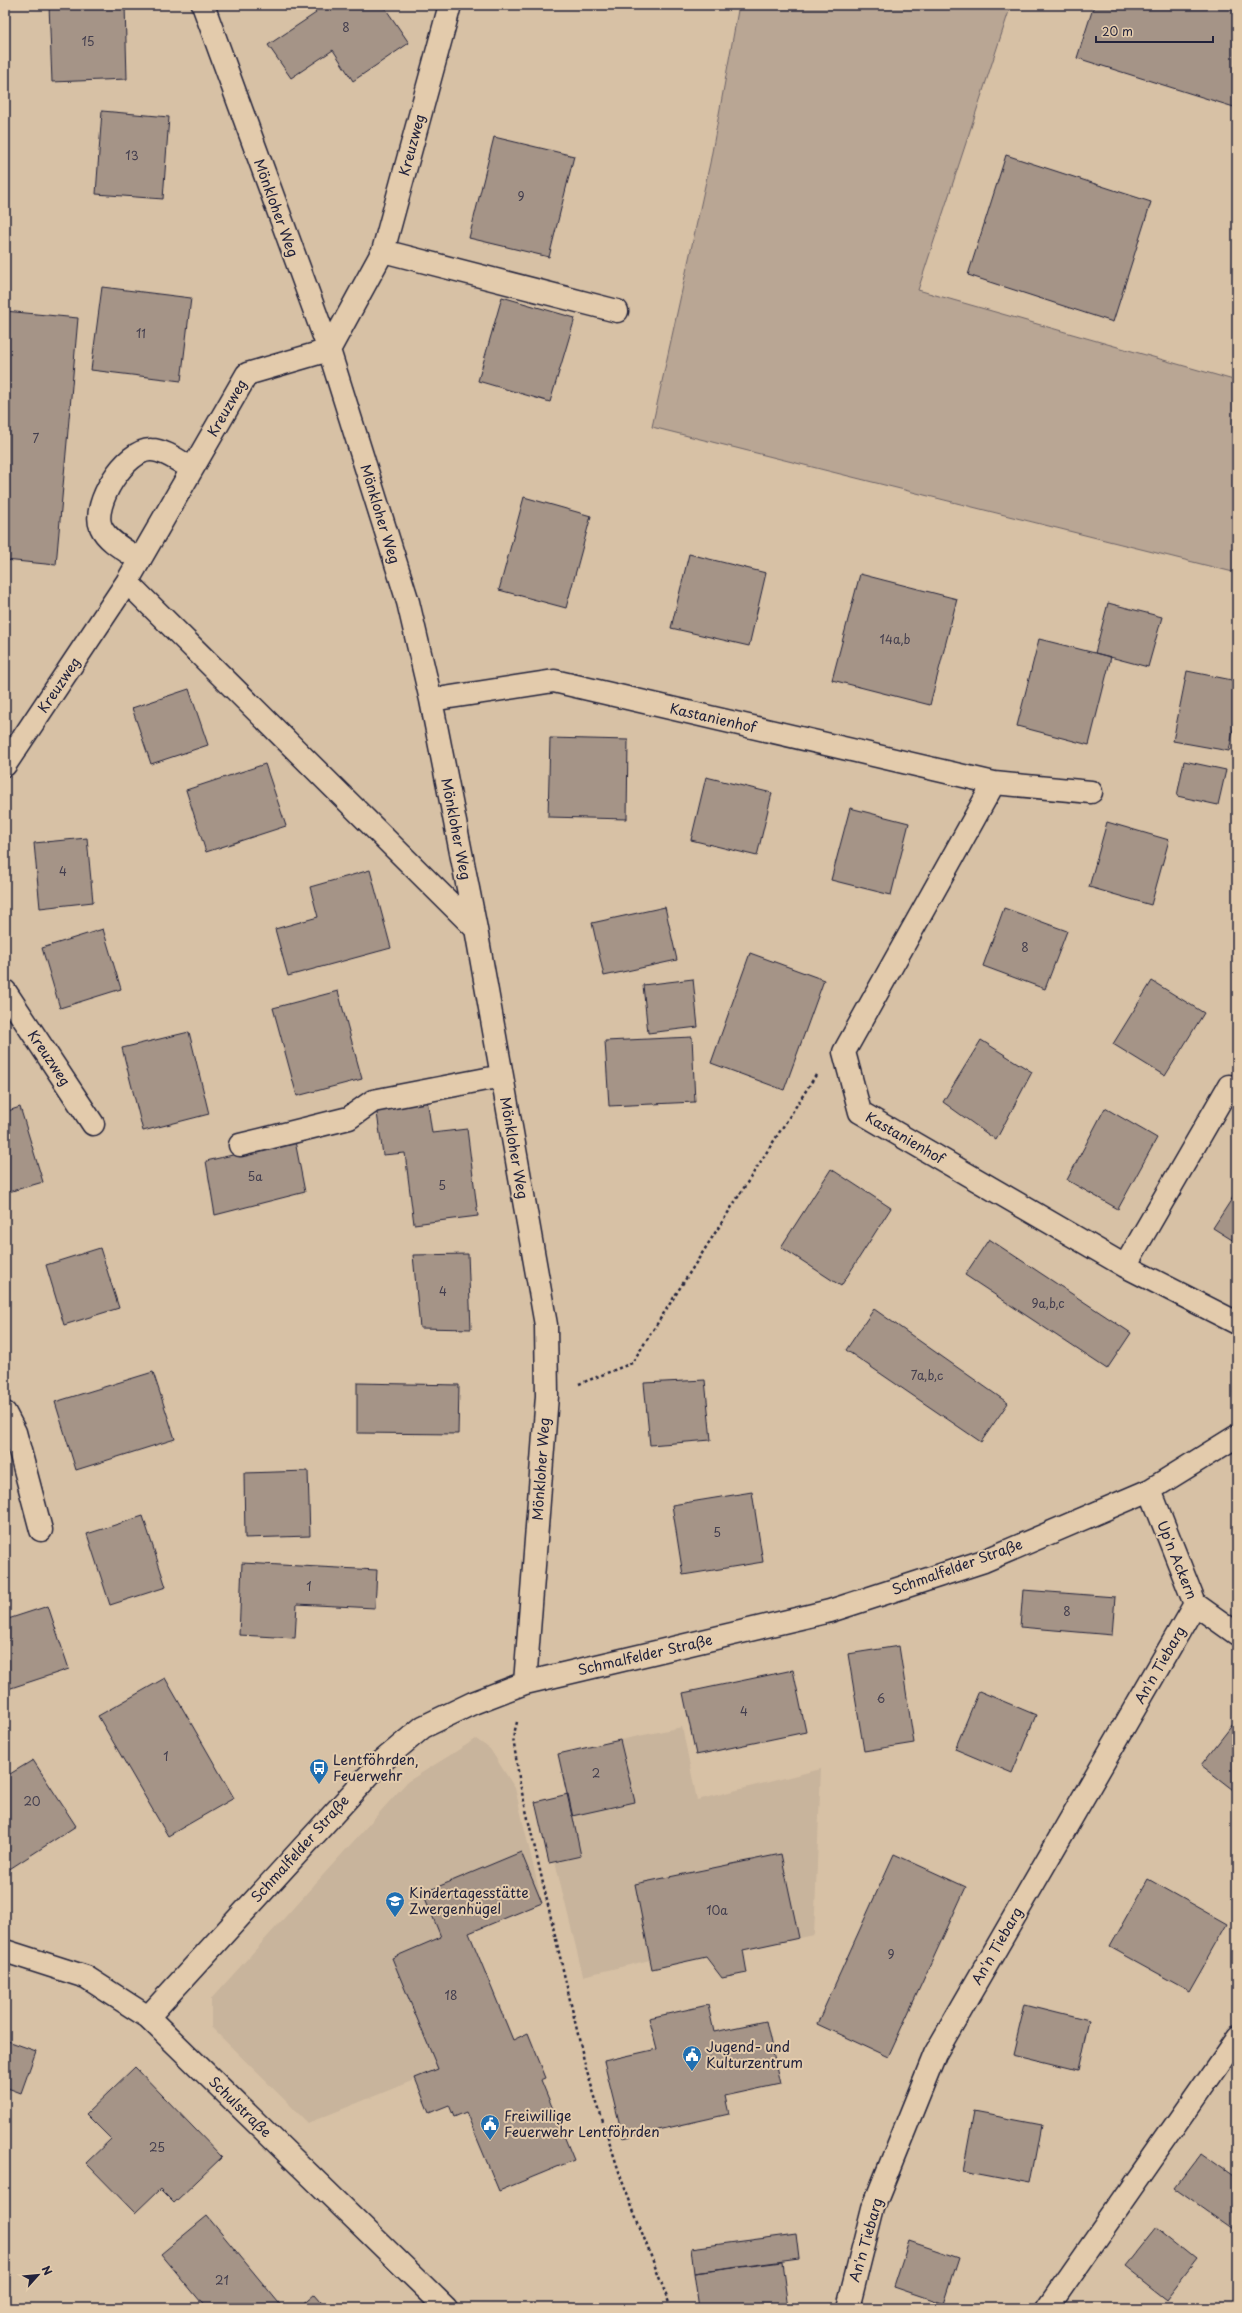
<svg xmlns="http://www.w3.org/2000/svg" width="1242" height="2313" font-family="'Playpen Sans',sans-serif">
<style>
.built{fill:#c8b49c}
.green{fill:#b9a694;stroke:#6e6468}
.building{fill:#a59487;stroke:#22223b}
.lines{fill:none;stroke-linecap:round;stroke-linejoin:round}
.minor-casing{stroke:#22223b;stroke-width:25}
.path{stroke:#22223b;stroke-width:2.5;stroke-dasharray:3 3;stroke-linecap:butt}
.minor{stroke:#e3cbac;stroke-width:22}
.labels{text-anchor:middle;stroke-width:4;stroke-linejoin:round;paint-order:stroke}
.number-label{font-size:12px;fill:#433e4e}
.street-label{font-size:14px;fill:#22223b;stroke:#e3cbac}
.poi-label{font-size:14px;fill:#22223b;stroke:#e3cbac;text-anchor:start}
</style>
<rect width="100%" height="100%" fill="#d7c1a5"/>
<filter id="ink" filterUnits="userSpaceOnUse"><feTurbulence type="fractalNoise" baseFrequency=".025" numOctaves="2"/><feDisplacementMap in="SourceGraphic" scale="8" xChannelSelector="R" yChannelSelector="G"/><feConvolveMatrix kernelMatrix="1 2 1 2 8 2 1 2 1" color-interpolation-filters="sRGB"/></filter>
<g filter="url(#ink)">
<path class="built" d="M682,1727L697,1800L821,1769L814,1935L743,1950L747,1973L722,1978L706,1957L652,1969L650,1960L583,1976L555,1862L581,1856L572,1816L620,1740Z
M476,1739L490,1749L515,1788L542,1903L469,1933L513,2040L308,2123L211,2027V1999L407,1782Z"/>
<path class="green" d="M739,5H1011L918,290L1237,381V573L652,427L710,163Z"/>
<path class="building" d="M49,5H125L127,79L52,82Z
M310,5H383L409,43L353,81L333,50L291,78L268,45L316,13Z
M1094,5H1237V108L1077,58Z
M102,111L169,117L163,199L96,194Z
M494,137L574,156L549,257L469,238Z
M1006,155L1151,202L1113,322L968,275Z
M102,287L191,298L181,381L91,370Z
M502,297L575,318L550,402L478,381Z
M5,311L78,318L56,565L5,560Z
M524,497L591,516L566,608L499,590Z
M689,554L766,573L749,646L671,628Z
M860,574L957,599L930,705L832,680Z
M1108,603L1162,617L1148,667L1095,653Z
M1039,639L1111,657L1089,745L1017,726Z
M1187,671L1237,681V711L1229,751L1173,741Z
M189,689L208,745L151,764L132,708Z
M550,738L628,740L627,819L548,817Z
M1184,761L1226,770L1218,805L1177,796Z
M265,764L286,826L206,852L186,790Z
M706,777L772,793L757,856L691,840Z
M850,808L909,823L891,895L831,880Z
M1107,822L1169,840L1151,905L1089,887Z
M87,838L93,902L40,908L34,843Z
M370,870L391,948L288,976L275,929L318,917L310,887Z
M665,907L677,960L604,976L592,923Z
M1004,908L1067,931L1045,989L983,966Z
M103,929L121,989L60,1008L42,948Z
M750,953L824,980L784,1090L711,1063Z
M693,979L698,1027L648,1033L643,985Z
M1152,981L1204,1013L1165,1076L1113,1044Z
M338,991L362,1079L297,1096L273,1008Z
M189,1032L209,1114L143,1131L122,1048Z
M692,1037L695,1102L609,1106L605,1041Z
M981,1040L1032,1072L996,1140L943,1102Z
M427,1099L432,1133L467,1129L478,1216L414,1224L405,1153L383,1155L376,1106Z
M20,1107L43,1182L5,1193V1112Z
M1105,1108L1157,1138L1118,1209L1067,1180Z
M295,1141L305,1192L215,1215L206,1161Z
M831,1169L891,1208L841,1286L781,1247Z
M1237,1191V1243L1213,1228Z
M989,1239L1131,1333L1107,1369L965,1275Z
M100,1248L119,1308L64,1325L46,1265Z
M468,1254L471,1329L420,1328L413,1255Z
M874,1309L1008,1403L981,1442L846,1350Z
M153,1372L175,1439L76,1470L55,1402Z
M705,1380L711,1440L650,1445L644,1383Z
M357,1383L459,1385L458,1434L357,1433Z
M308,1471L310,1536L245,1538L244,1473Z
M752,1492L763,1562L683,1575L672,1505Z
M143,1516L166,1587L110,1605L87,1534Z
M242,1563L377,1570L375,1608L297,1604L295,1638L239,1635Z
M1023,1590L1115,1597L1112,1635L1020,1627Z
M48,1606L69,1669L8,1689L5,1681V1620Z
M899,1646L914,1743L864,1751L848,1654Z
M793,1670L806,1732L696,1755L683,1693Z
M165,1678L234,1798L168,1836L98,1716Z
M979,1691L1036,1715L1012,1773L955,1749Z
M1237,1719V1793L1201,1765Z
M620,1740L635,1802L572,1816L558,1754Z
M33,1760L76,1826L5,1872V1777Z
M568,1794L581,1856L549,1863L535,1802Z
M521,1852L542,1903L469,1933L513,2040L528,2033L546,2078L541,2080L574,2160L499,2191L466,2112L454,2117L449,2105L429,2113L415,2078L438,2069L392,1958L441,1937L423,1893Z
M781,1854L799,1938L743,1950L747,1973L722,1978L706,1957L652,1969L635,1884Z
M894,1854L966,1887L888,2057L817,2024Z
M1148,1879L1228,1924L1190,1991L1110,1947Z
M1025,2004L1089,2020L1078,2070L1013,2054Z
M708,2005L714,2032L766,2021L780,2084L725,2096L729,2114L623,2138L604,2061L657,2049L649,2018Z
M5,2040L36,2051L21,2093L5,2087Z
M135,2067L222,2157L174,2203L160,2189L135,2213L86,2163L111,2139L86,2114Z
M974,2112L1042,2125L1031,2184L963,2171Z
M1202,2153L1237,2178V2232L1175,2188Z
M207,2216L283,2308H206L161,2254Z
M1156,2227L1197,2260L1166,2300L1124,2267Z
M796,2234L799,2259L694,2273L691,2248Z
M909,2241L959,2258L944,2304L894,2287Z
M782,2262L788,2308H699L694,2273Z
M315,2294L327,2308H299Z"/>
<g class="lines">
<g class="minor-casing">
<path id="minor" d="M203,5L329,350L408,602L431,700L476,929L546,1325L547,1396L525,1683
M383,251L617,311
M140,560C127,551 107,541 101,527C91,505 126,449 151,450C165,450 180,462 192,469
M127,582L476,929
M431,700L554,681L994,783L844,1052L860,1112L1125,1266L1237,1323
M5,765L127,582L247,374L329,350L383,251L450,5
M994,783L1091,792
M5,991L93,1124
M240,1145L349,1118L373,1101L502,1076
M1125,1266L1229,1086
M5,1413L15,1432L41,1530
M1150,1490L1195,1604L1237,1634
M5,1951L86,1977L148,2017L446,2308
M148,2017L380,1763L423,1727L473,1703L525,1683L830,1611L984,1561L1150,1490L1237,1436
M848,2308L873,2208L935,2054L1195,1604
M1048,2308L1237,2037"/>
</g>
<path class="path" d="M579,1384L632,1363L816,1075
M1234,1593L1237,1587
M517,1722L513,1738L520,1784L586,2069L622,2181L671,2308"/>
<use href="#minor" class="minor"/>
</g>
</g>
<defs>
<g id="bus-pin" transform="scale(1)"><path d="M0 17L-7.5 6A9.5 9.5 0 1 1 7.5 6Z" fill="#1f6fb2" stroke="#e3cbac"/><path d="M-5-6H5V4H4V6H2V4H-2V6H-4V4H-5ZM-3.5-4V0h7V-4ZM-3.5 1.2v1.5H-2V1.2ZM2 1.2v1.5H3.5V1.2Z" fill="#fff"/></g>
<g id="school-pin" transform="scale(1)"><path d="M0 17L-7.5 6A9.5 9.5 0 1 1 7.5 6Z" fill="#1f6fb2" stroke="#e3cbac"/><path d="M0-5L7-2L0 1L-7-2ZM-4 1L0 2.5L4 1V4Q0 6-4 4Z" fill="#fff"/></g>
<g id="civic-pin" transform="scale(1)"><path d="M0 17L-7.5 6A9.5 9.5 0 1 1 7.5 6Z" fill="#1f6fb2" stroke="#e3cbac"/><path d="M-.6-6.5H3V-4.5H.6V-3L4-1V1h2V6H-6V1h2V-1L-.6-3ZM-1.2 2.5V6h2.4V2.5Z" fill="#fff"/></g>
</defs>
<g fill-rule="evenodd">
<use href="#bus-pin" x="319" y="1768"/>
<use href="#school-pin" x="395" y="1901"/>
<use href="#civic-pin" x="692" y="2055"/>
<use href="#civic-pin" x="490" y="2124"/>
</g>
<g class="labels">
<g class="number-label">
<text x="346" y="32">8</text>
<text x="88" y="46">15</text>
<text x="132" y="160">13</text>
<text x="521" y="201">9</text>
<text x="141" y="338">11</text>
<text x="36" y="443">7</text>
<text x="895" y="644">14a,b</text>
<text x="63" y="876">4</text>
<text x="1025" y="952">8</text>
<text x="255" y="1181">5a</text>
<text x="442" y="1190">5</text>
<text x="443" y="1296">4</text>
<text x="1048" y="1308">9a,b,c</text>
<text x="927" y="1380">7a,b,c</text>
<text x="717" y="1537">5</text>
<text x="309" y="1591">1</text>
<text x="1067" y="1616">8</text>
<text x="881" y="1703">6</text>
<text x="744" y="1716">4</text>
<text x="166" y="1761">1</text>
<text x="596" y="1778">2</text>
<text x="32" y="1806">20</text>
<text x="717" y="1915">10a</text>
<text x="891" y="1959">9</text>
<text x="451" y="2000">18</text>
<text x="157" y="2152">25</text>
<text x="222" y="2285">21</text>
</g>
<g class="street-label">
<text transform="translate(412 145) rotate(-75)" y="5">Kreuzweg</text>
<text transform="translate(276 208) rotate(70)" y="5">Mönkloher Weg</text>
<text transform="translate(227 408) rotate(-60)" y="5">Kreuzweg</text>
<text transform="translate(380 514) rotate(73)" y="5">Mönkloher Weg</text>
<text transform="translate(59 685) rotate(-56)" y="5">Kreuzweg</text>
<text transform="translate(713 718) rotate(13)" y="5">Kastanienhof</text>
<text transform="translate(456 829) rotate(79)" y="5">Mönkloher Weg</text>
<text transform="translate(49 1058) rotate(56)" y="5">Kreuzweg</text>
<text transform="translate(905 1138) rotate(30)" y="5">Kastanienhof</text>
<text transform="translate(514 1148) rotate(80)" y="5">Mönkloher Weg</text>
<text transform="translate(541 1469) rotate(-86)" y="5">Mönkloher Weg</text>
<text transform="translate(1177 1560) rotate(68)" y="5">Up'n Ackern</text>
<text transform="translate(957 1567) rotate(-20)" y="5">Schmalfelder Straße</text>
<text transform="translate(645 1655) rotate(-13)" y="5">Schmalfelder Straße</text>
<text transform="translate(1160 1665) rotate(-60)" y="5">An'n Tiebarg</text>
<text transform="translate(300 1849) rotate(-48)" y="5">Schmalfelder Straße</text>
<text transform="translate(997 1946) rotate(-60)" y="5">An'n Tiebarg</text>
<text transform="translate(240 2107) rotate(44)" y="5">Schulstraße</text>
<text transform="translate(866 2240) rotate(-74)" y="5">An'n Tiebarg</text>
</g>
<g class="poi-label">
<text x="333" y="1765">Lentföhrden,<tspan x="333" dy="16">Feuerwehr</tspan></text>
<text x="409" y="1898">Kindertagesstätte<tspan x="409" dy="16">Zwergenhügel</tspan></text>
<text x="706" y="2052">Jugend- und<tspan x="706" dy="16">Kulturzentrum</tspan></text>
<text x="504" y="2121">Freiwillige<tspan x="504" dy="16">Feuerwehr Lentföhrden</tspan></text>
</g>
</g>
<rect width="1242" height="2313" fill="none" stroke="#e3cbac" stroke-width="20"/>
<rect x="10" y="10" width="1222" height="2293" fill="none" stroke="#22223b" stroke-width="1.5" filter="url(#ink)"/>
<g transform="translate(38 2275) rotate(63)" stroke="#e3cbac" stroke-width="3" paint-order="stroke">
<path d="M0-3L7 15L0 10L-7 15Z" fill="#22223b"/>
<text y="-6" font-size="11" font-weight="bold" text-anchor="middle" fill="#22223b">N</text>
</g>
<path d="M1096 36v6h117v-6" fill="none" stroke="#22223b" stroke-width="2"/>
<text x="1102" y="36" font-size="12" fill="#22223b" stroke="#e3cbac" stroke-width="3" paint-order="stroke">20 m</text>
</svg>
